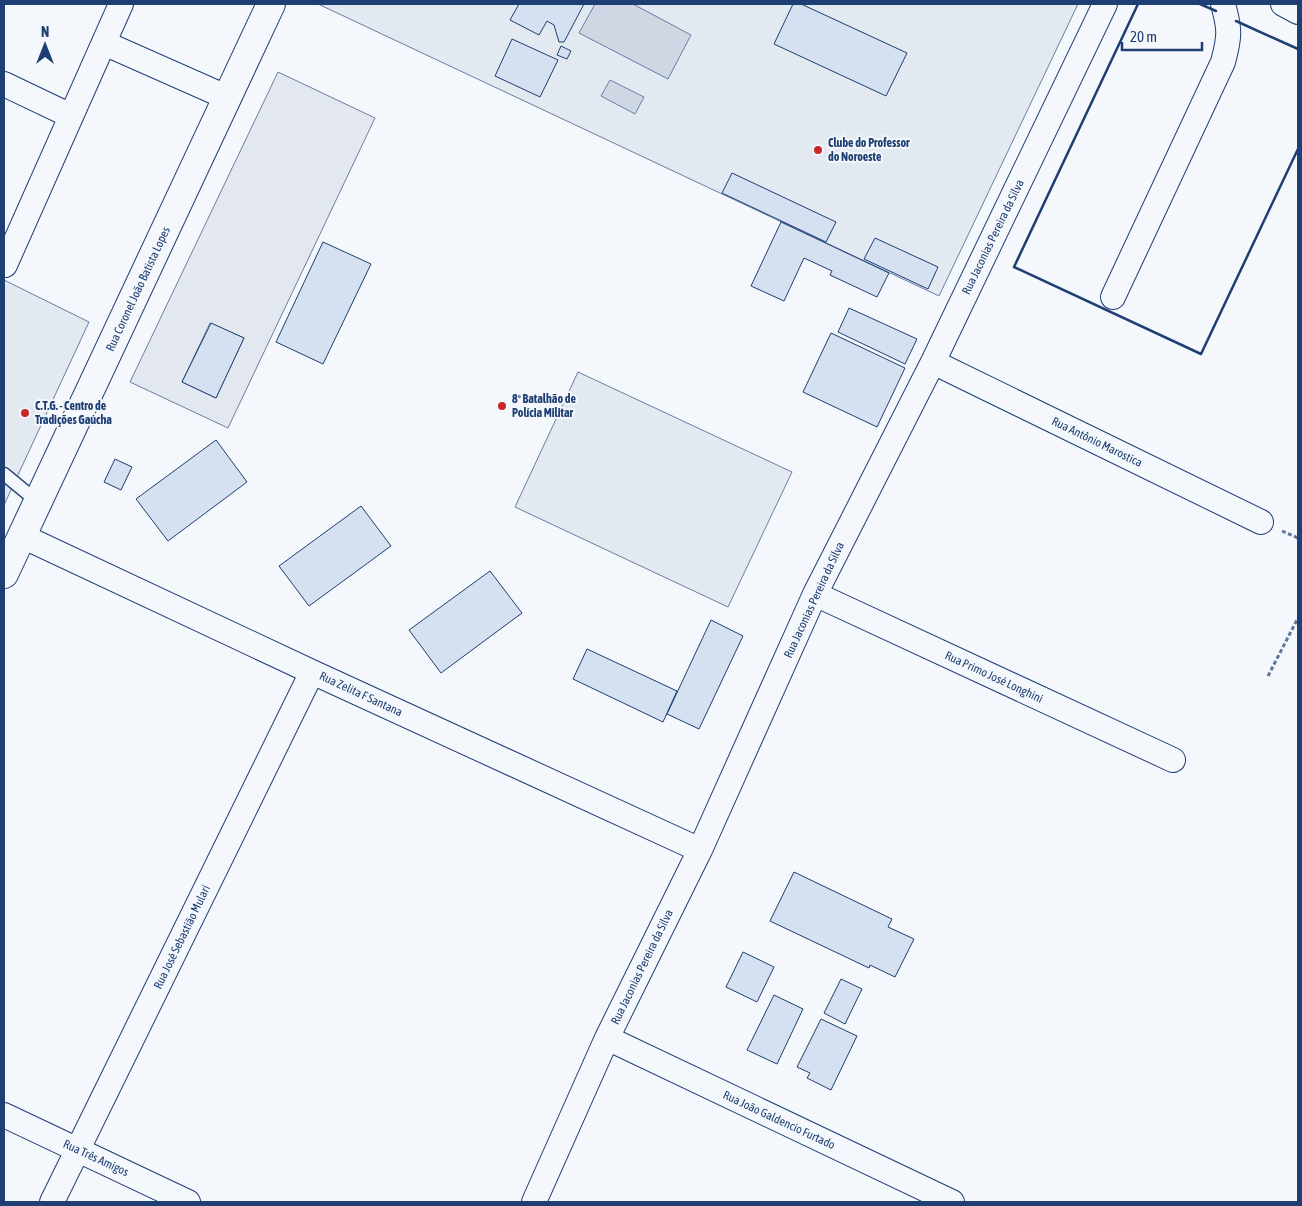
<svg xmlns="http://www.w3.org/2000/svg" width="1302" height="1206" font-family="'Asap Condensed',sans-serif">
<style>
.green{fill:#e3e9f0;stroke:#687fa3}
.parking{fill:#e3e8f0;stroke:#687fa3;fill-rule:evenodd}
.water{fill:#cfd7e4;stroke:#687fa3}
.building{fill:#d5e0f0;stroke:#1d3f73}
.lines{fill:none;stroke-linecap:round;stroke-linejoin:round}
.service-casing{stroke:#1d3f73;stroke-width:15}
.minor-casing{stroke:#1d3f73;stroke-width:26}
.tertiary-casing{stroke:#1d3f73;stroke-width:30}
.path{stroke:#5e769c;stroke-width:3;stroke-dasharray:4 2.5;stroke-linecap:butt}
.service{stroke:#f4f7fb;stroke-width:12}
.minor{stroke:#f4f7fb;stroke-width:24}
.tertiary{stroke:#f4f7fb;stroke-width:28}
.wall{stroke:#1d3f73;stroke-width:2.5}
.poi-dot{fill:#c62828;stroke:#f4f7fb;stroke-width:2}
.labels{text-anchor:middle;stroke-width:4;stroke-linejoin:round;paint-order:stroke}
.poi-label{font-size:12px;font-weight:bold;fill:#1d3f73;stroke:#f4f7fb;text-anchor:start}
.street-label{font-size:12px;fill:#1d3f73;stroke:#f4f7fb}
</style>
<rect width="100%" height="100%" fill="#f4f7fb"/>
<path class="green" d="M318,4H1078L939,296Z
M4,280L89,322L4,505Z
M578,372L792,472L728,607L515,507Z"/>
<path class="parking" d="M278,72L375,118L228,428L130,382ZM210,323L244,338L216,398L182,382Z"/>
<path class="water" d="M595,4H633L691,35L668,79L579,33Z
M610,80L644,97L635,114L601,96Z"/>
<path class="building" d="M519,4H584L564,42H559L554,25L547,21L539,35L510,20Z
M793,4H801L907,53L886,96L774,44Z
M512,39L558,60L540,97L495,76Z
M561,46L571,51L567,59L557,55Z
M732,173L836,222L826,242L722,193Z
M781,222L889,273L877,297L830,275L832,271L804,258L784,301L751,286Z
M875,238L938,267L928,289L864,259Z
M323,242L371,264L323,364L276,342Z
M849,308L917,339L905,364L838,332Z
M211,323L244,338L216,398L182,382Z
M831,333L905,368L877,427L803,392Z
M216,440L247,482L168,541L136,499Z
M115,459L132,467L121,490L104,482Z
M361,506L391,546L309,606L279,566Z
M490,571L522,613L441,673L409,630Z
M711,620L743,636L699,729L667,714Z
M587,649L677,691L663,722L573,679Z
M794,872L892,919L888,927L914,939L895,977L870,965L869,968L770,921Z
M743,952L774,967L757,1002L726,987Z
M841,979L862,989L845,1024L824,1013Z
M774,995L803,1009L777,1064L747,1050Z
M821,1019L857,1036L831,1090L807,1078L810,1073L797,1067Z"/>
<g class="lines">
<g class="service-casing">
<path id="service" d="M4,474L38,502"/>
</g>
<g class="minor-casing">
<path id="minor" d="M1283,4L1298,12
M104,43L226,97
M4,84L71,116
M5,265L121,4
M1113,297L1223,62C1230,36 1230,29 1223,4
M933,362L1261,522
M22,536L312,672L700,850
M815,594L1173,760
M607,1038L952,1202
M4,1115L188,1202
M52,1202L312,672
M534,1202L607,1038L700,850L815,594L933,362L1105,4"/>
</g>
<g class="tertiary-casing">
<path id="tertiary" d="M4,574L271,4"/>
</g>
<path class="path" d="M1282,531L1298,538
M1268,676L1298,618"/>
<use href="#service" class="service"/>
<use href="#minor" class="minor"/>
<use href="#tertiary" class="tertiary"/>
<path class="wall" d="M1138,4L1014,267L1201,354L1298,149
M1200,4L1216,11
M1236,21L1298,49"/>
</g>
<g class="poi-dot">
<circle cx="818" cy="150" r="5"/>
<circle cx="502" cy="406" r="5"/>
<circle cx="25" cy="413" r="5"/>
</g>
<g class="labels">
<g class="poi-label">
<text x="828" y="147">Clube do Professor<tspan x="828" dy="14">do Noroeste</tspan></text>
<text x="512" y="403">8º Batalhão de<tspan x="512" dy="14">Polícia Militar</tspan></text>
<text x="35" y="410">C.T.G. - Centro de<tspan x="35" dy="14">Tradições Gaúcha</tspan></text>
</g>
<g class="street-label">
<text transform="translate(993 237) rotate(-64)" y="4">Rua Jaconias Pereira da Silva</text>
<text transform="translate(138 289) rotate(-65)" y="4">Rua Coronel João Batista Lopes</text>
<text transform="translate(1097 442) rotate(26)" y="4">Rua Antônio Marostica</text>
<text transform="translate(814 600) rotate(-65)" y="4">Rua Jaconias Pereira da Silva</text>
<text transform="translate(994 677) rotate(25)" y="4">Rua Primo José Longhini</text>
<text transform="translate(361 694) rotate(25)" y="4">Rua Zelita F Santana</text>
<text transform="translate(182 937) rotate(-64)" y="4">Rua José Sebastião Mulari</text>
<text transform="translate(642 967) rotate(-64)" y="4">Rua Jaconias Pereira da Silva</text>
<text transform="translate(779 1120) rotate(25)" y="4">Rua João Galdencio Furtado</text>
<text transform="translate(96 1158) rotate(25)" y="4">Rua Três Amigos</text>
</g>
</g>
<rect width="1302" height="1206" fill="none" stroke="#1d3f73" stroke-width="10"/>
<g transform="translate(45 45)" stroke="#f4f7fb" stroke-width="4" paint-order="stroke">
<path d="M0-4L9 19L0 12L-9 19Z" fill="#1d3f73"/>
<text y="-8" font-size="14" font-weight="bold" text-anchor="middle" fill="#1d3f73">N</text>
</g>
<path d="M1122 42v8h80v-8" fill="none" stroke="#1d3f73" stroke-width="2.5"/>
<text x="1130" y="42" font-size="15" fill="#1d3f73" stroke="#f4f7fb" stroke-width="4" paint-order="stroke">20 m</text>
</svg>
